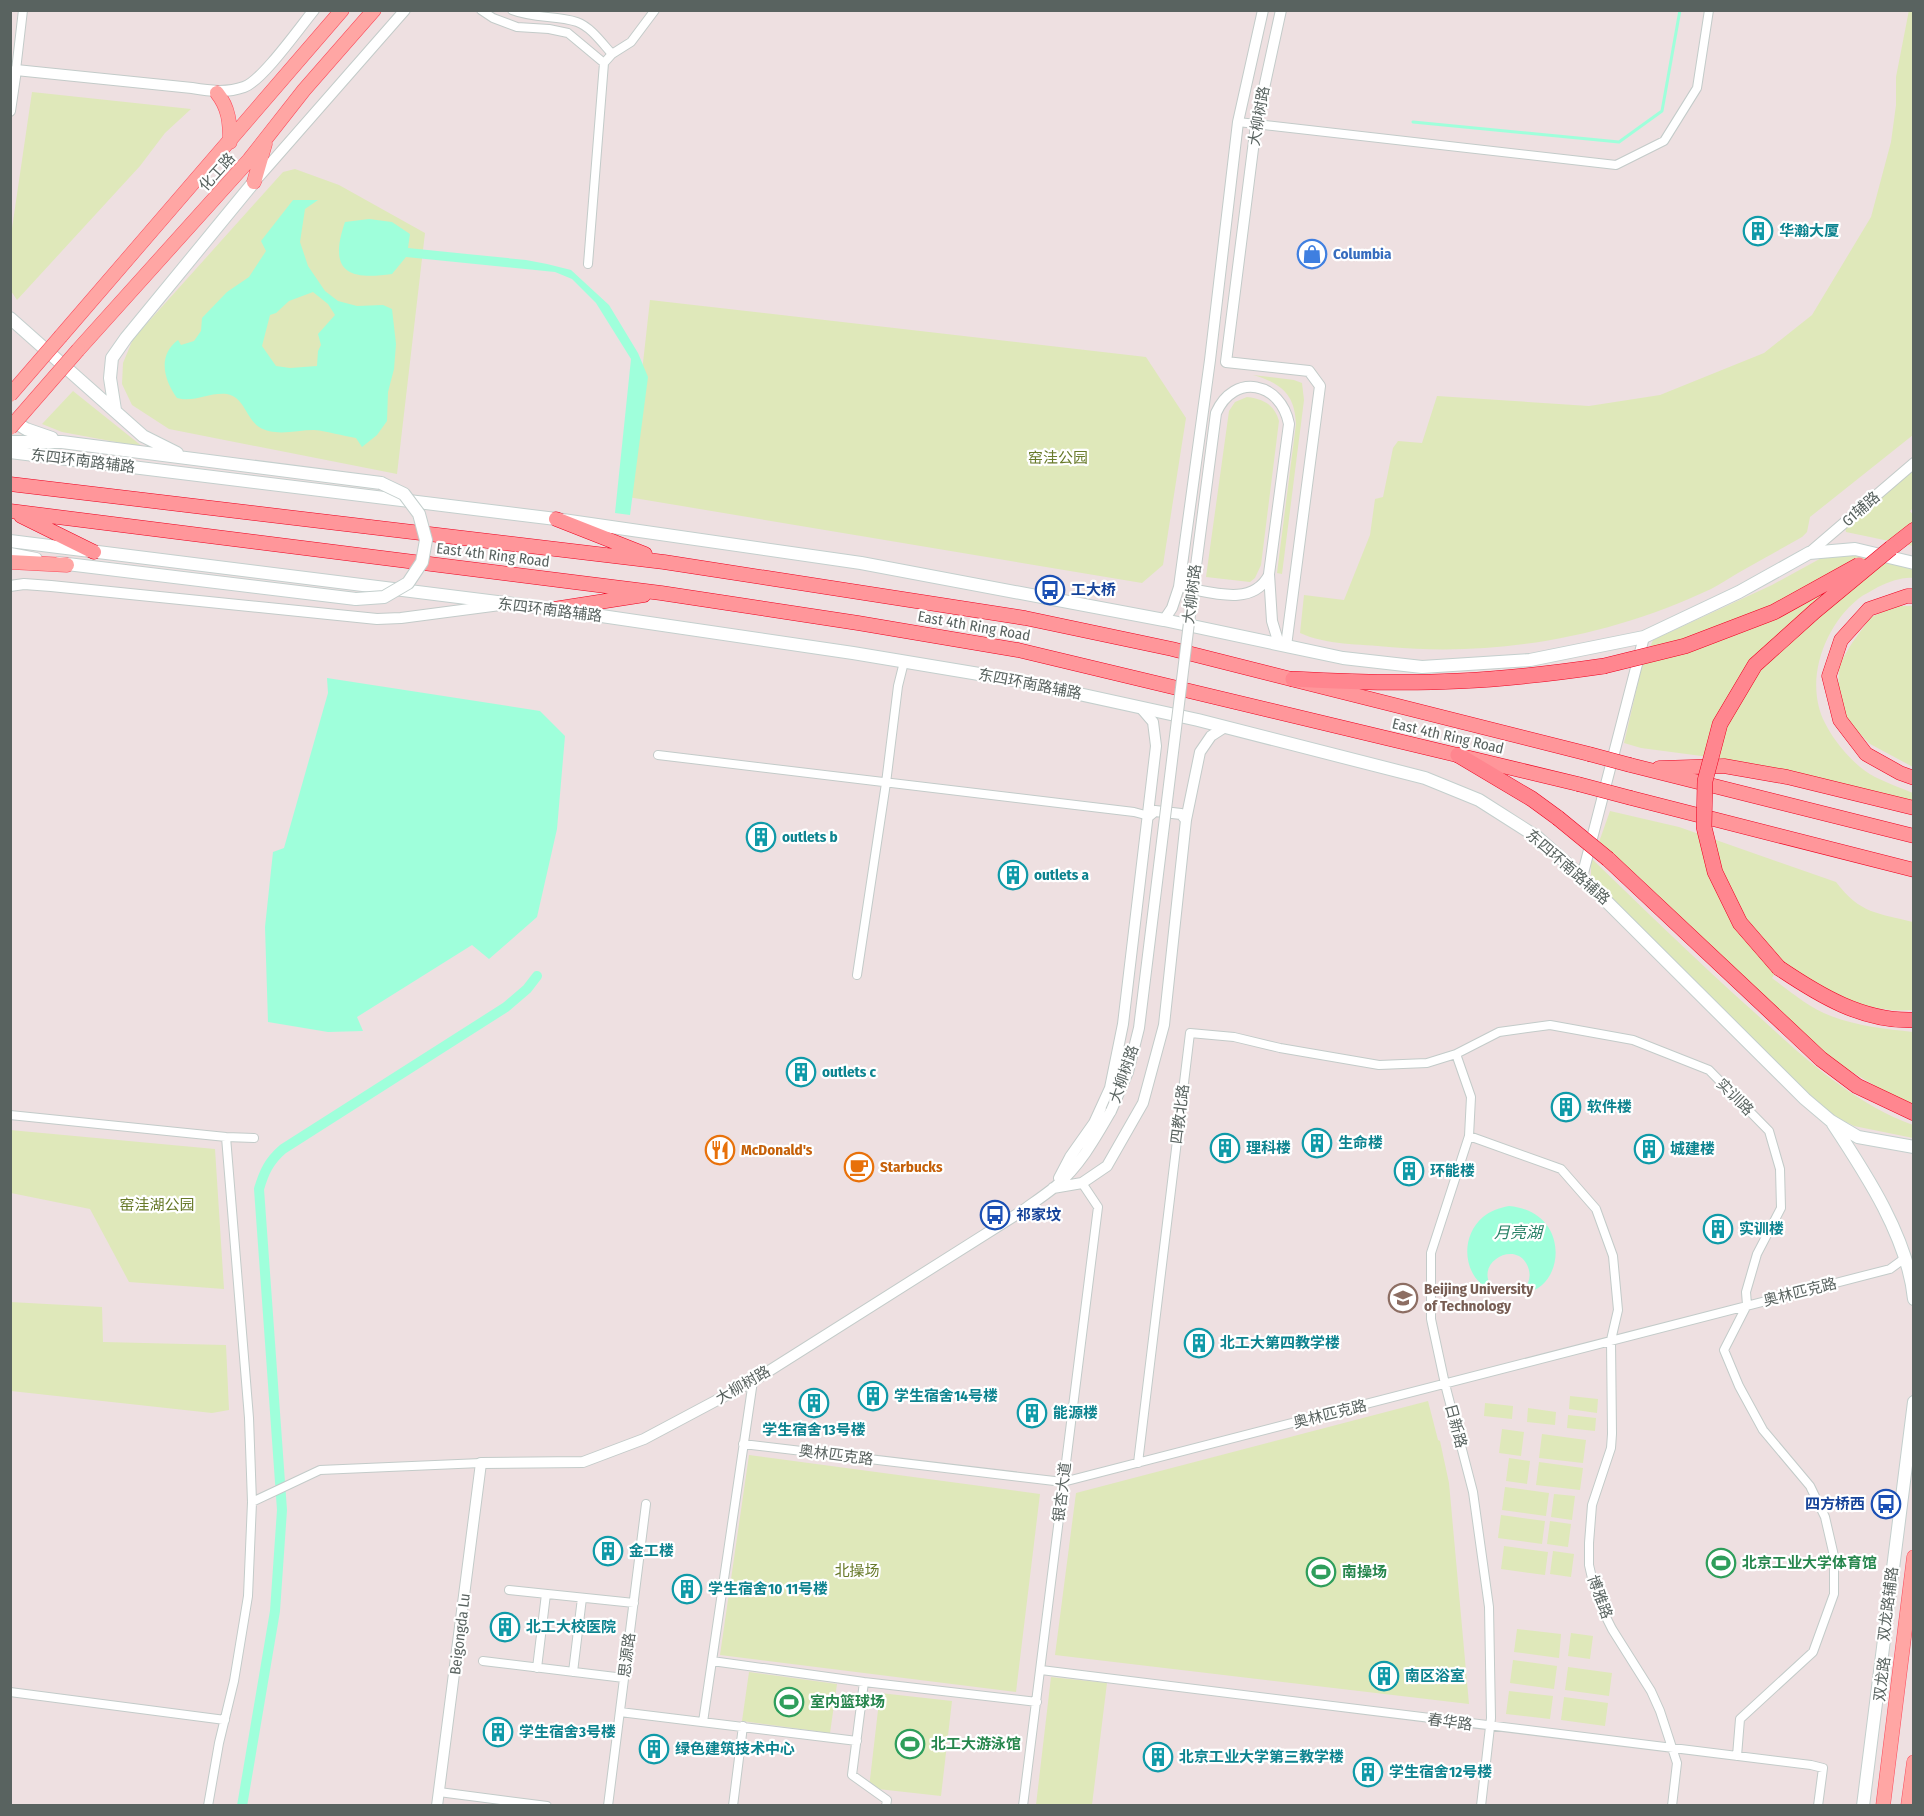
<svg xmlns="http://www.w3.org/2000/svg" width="1924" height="1816" font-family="'Fira Sans Condensed','Noto Sans SC',sans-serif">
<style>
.green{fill:#dfe8ba}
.water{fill:#9fffdb;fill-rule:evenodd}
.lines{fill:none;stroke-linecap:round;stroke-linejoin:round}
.stream{stroke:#9fffdb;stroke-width:3}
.canal{stroke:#9fffdb;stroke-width:10}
.minor-casing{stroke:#c3cbc9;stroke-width:10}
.tertiary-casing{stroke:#c3cbc9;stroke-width:12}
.secondary-casing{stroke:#c4cfcd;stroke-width:14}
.primary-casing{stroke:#fc4b5c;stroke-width:15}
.trunk-casing{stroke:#ee001f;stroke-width:15}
.motorway-casing{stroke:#ee001f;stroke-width:16}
.minor{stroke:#fff;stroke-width:8}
.tertiary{stroke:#fff;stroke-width:10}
.secondary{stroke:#fff;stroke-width:12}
.primary{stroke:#ffa6a4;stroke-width:14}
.trunk{stroke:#ff969a;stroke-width:14}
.motorway{stroke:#ff868f;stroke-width:15}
.tertiary-bridge-casing{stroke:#c3cbc9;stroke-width:12;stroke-linecap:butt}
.secondary-bridge-casing{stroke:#c4cfcd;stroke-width:14;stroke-linecap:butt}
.primary-bridge-casing{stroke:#fc4b5c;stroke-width:15;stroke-linecap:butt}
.trunk-bridge-casing{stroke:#ee001f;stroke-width:15;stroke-linecap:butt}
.motorway-bridge-casing{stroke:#ee001f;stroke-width:16;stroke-linecap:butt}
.tertiary-bridge{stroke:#fff;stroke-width:10}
.secondary-bridge{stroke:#fff;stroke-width:12}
.primary-bridge{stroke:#ffa6a4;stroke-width:14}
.trunk-bridge{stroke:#ff969a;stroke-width:14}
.motorway-bridge{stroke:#ff868f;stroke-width:15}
.labels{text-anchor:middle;stroke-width:4.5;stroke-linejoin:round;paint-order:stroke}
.street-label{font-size:15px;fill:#596360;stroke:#fff}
.culture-label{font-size:15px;font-weight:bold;fill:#0d838f;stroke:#fff;text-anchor:start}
.shop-label{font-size:15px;font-weight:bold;fill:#366cbe;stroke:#fff;text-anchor:start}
.park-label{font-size:15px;fill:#687a2a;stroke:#fff}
.transit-label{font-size:15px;font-weight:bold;fill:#164399;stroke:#fff;text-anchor:start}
.food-label{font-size:15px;font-weight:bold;fill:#c56008;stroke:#fff;text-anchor:start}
.education-label{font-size:15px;font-weight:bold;fill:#785e54;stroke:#fff;text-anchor:start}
.leisure-label{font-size:15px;font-weight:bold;fill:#27864d;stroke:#fff;text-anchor:start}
.water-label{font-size:16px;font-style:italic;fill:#288166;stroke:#fff}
</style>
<rect width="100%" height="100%" fill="#eee0e1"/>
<path class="green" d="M1909,10L1914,11L1913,435L1810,517L1807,532L1802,537C1781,549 1759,561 1738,573C1729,578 1721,584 1711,589C1611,636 1500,657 1389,647C1360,644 1326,645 1300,633L1304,595L1344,600L1370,535L1375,499L1383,497L1393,448L1398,441L1422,443L1437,396L1589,406L1660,395L1764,353L1812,315L1871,217L1891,142L1896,105V77Z
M32,92L191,109L165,133L140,166L17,300L11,291V235Z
M295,169L339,185L425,233L397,474L169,429L132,405L122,384L123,363L133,339L283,172Z
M650,300L1146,357L1186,418L1163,565L1142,583L628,497Z
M1253,375L1294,380L1302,383L1304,400L1282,574L1277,573L1296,424C1295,394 1281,383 1253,375Z
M73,391L143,447L62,432L42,424Z
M1247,397C1263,399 1274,404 1279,421L1261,565L1255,578L1250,582L1206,577L1229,411L1235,402Z
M1913,471V508L1910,511L1913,515V546L1846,532L1845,526Z
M1843,553L1913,569V578C1902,577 1889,582 1878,587C1872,591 1864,594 1858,599C1825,626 1805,678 1823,719C1833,741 1854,766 1875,777C1887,783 1901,788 1913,793V804L1771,767L1732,760L1641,748L1624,743L1642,666L1653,640L1772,585L1825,556Z
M1897,606H1913V767L1870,744L1848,722L1838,695L1839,665L1852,643L1871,617Z
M1610,811L1679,827L1836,882C1860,914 1878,913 1913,922V1010C1860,1014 1825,988 1781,963L1772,978C1790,991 1809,1008 1831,1016C1857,1026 1886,1029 1913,1032V1105L1884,1091L1823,1055L1639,877L1599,842Z
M1591,858C1645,910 1698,962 1754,1012C1802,1056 1851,1102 1913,1125V1138L1854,1126L1826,1112L1659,947L1591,876Z
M10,1130L215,1149L224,1289L129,1282L90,1209L11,1193Z
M10,1302L102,1307L103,1342L226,1345L229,1410L212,1413L11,1391Z
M1570,1396L1598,1399L1597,1413L1569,1409Z
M1428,1401L1438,1440L1440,1441L1449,1483L1469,1704L1055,1655L1076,1493Z
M1485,1403L1513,1406L1512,1419L1484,1416Z
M1528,1408L1556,1412L1555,1425L1527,1422Z
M1568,1415L1596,1418L1595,1431L1567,1428Z
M1502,1429L1524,1432L1521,1456L1499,1453Z
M1542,1434L1586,1440L1583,1463L1539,1458Z
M749,1455L1040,1494L1016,1692L720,1655Z
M1509,1458L1530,1461L1527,1484L1506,1481Z
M1539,1462L1583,1468L1580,1490L1536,1485Z
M1505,1487L1549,1493L1546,1516L1502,1510Z
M1554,1494L1575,1496L1572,1520L1551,1517Z
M1501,1515L1545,1521L1542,1544L1498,1538Z
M1550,1521L1571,1524L1568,1547L1547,1544Z
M1504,1546L1548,1552L1545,1575L1501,1569Z
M1553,1551L1574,1554L1571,1577L1550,1574Z
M1517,1629L1561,1634L1559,1658L1514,1652Z
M1571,1633L1593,1636L1590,1659L1568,1656Z
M1513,1660L1557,1666L1554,1689L1510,1683Z
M1568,1667L1612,1673L1609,1696L1565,1690Z
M749,1672L837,1684L830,1733L742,1721Z
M1051,1677L1107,1683L1092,1805H1036Z
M1509,1691L1553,1696L1550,1719L1506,1714Z
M880,1693L952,1701L941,1796L869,1788Z
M1564,1697L1608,1703L1605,1726L1561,1720Z"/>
<path class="water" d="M293,200H318L305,209L300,242L308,266L325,291L338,301L357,306L383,305L392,309L396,344L394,369L388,392L387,421L377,435L362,447L356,438C342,436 328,431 314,430C296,430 275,437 259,427C246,418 244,397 227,394C209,392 194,403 177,398C164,380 157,356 178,340L181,345L194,341L201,331L202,318L227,292L249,277L266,251L261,241ZM313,292L328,304L335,315L318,334L321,345L318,351L317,366L290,368L276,366L262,346L270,315L276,313L289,301Z
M369,219L392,222L410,234L408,248L526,260L547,264L571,270L609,305L638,353L648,377L630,515L615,513L631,359L596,303L572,279L555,272L406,257L392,274C345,281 329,269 345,222Z
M327,678L540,711L565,736L557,829L537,917L489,959L472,945L357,1017L363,1031L328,1032L268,1022L265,927L273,852L284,848L328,693Z
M1509,1206C1573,1212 1565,1291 1522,1293C1528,1284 1532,1278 1528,1267C1516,1236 1466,1267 1498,1293C1464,1284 1457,1239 1483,1217C1490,1211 1499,1208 1509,1206Z"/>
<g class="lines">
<path class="stream" d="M1413,122L1619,142L1662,111L1680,10"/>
<path class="canal" d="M242,1806L275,1611L282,1510L259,1189C264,1172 269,1161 283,1149L506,1007L527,989L537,976"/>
<g class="minor-casing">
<path id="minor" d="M481,10L493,18L517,27L549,29L568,33L604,63
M512,10C535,19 556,15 577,22C591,27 602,43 612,54
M16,70L23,10
M1238,122L1616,165L1664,141L1697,88L1709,10
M588,264L604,63L612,54L631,42L655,10
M658,755L1134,812L1149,816
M857,975L886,783L898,686L904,662
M1456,1054L1471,1097L1469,1136L1431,1253V1319L1445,1384L1473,1492L1489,1607L1491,1718L1481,1806
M10,1115L226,1137L254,1138
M1469,1136L1561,1169L1596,1209L1613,1256L1618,1310L1611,1340L1612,1434L1611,1448L1592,1505L1589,1543V1565L1592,1578L1603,1611L1612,1629L1651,1691L1660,1711L1677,1763L1672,1806
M743,1444L1063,1482L1890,1269L1905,1258
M1138,1463L1190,1033L1234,1037L1280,1048L1379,1065L1427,1063L1456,1054L1499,1032L1550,1025L1633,1040L1709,1070L1769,1131L1780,1169L1781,1208L1757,1254L1746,1292L1747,1305L1724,1350L1739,1386L1763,1430L1810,1486L1825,1517L1834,1556V1594L1813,1652L1740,1719L1737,1756
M252,1502L320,1470L481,1463
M509,1590L634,1603
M483,1661L624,1678
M712,1661L864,1682L1037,1702
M537,1668L546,1594
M1041,1670L1811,1765L1823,1768L1818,1806
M573,1672L582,1598
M864,1682L852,1775L887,1800L886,1806
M10,1692L225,1720
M620,1712L857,1741
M703,1722L753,1381
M439,1792L547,1806
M208,1806L219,1743L234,1681L248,1596L252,1502L249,1418L226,1137
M608,1806L646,1504
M733,1806L743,1726
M1023,1806L1098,1207L1082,1183"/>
</g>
<g class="tertiary-casing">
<path id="tertiary" d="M1281,10L1256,125L1226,362L1309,371L1320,386L1286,646
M10,111L16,70L192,88C210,91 227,93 244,87C262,81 300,27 314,10
M256,180L405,10
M1809,553L1914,463
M1196,566L1216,413C1234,372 1281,382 1289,424L1269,574L1272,621L1279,644
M10,586L24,584L51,586L377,619L401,618L500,605
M1186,588C1214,593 1253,606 1269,575
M1164,620L1172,608L1179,587L1210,360L1238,122L1263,10
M1149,816L1155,811L1181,814L1186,820
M1582,877L1644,637
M1059,1178L1070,1157L1094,1123L1110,1088L1123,1024L1156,746L1153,722L1141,708
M1053,1188L1082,1183L1107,1166L1143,1103L1164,1025L1186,820L1200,752L1211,736L1225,727
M437,1806L481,1463L583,1462L644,1439L753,1381L1022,1211C1033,1203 1045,1195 1056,1186C1080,1166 1096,1137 1111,1111"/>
</g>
<g class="secondary-casing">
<path id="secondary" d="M10,318L143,436L177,453
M115,410L110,378L112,358L126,338L254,182
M10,419L26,429L52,438
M10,442H62L381,483
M10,452L556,519L861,563L1164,620L1343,658L1422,667L1530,660L1644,637L1739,592L1809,553L1855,549L1914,563
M10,541L554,609L853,653L1015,680L1198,720L1425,778L1479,800L1537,837L1582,877L1805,1099L1831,1121L1858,1137L1914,1147
M10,554L36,559
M59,563L356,599
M1833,1124C1866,1174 1908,1238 1914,1299
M1863,1806L1914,1402"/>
</g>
<g class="primary-casing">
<path id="primary" d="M217,93C229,108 230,123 230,142
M254,182L265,144
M61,336L342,10
M78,350L249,160L304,90L374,10
M10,562L67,565
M1883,1806L1914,1557
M1908,1806L1914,1762"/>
</g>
<g class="trunk-casing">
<path id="trunk" d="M10,484L664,562L1025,618L1172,649L1589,754
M10,511L661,593L858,623L1018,650L1578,784
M21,516L94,552
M556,519L645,554
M1914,596H1907L1869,609L1841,640L1829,676L1840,720L1866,754L1900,773L1914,778
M554,609L644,595
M1630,765L1914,836
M1659,768L1724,766L1787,777L1914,808
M1631,798L1914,870"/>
</g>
<g class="motorway-casing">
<path id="motorway" d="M1891,548L1914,530
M1293,679C1348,682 1403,684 1458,681C1507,679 1556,673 1604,666
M1458,755L1532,799L1558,818
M1608,859L1821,1059L1857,1086L1914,1113
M1779,968C1819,995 1863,1022 1914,1020"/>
</g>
<use href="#minor" class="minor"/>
<use href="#tertiary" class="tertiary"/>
<use href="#secondary" class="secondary"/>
<use href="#primary" class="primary"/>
<use href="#trunk" class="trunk"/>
<use href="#motorway" class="motorway"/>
<g class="tertiary-bridge-casing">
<path id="tertiary-bridge" d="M1111,1111L1128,1072L1139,1028L1196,566"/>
</g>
<g class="secondary-bridge-casing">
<path id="secondary-bridge" d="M356,599L384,597L408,583L422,562L426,540L419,514L404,494L381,483"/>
</g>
<g class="primary-bridge-casing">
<path id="primary-bridge" d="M10,395L61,336
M10,428L78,350"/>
</g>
<g class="trunk-bridge-casing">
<path id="trunk-bridge" d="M1589,754L1630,765
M1578,784L1631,798"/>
</g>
<g class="motorway-bridge-casing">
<path id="motorway-bridge" d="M1604,666L1685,646L1774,612L1859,565
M1558,818L1608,859
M1779,968L1740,923L1715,872L1704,827L1705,781L1720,724L1755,665L1815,611L1891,548"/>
</g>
<use href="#tertiary-bridge" class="tertiary-bridge"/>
<use href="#secondary-bridge" class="secondary-bridge"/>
<use href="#primary-bridge" class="primary-bridge"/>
<use href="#trunk-bridge" class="trunk-bridge"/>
<use href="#motorway-bridge" class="motorway-bridge"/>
</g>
<defs>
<g id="building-ring" transform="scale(1.5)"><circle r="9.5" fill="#fff" stroke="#0f9aa8" stroke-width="1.5"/><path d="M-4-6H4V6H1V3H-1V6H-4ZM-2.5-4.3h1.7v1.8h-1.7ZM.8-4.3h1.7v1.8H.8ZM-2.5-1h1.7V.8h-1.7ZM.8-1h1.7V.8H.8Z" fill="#0f9aa8"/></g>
<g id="shop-ring" transform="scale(1.5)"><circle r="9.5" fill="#fff" stroke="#3f7fe0" stroke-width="1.5"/><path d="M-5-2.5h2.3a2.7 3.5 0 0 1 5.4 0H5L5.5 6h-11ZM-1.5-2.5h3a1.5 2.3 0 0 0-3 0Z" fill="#3f7fe0"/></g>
<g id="bus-ring" transform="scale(1.5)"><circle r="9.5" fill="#fff" stroke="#1a4fb4" stroke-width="1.5"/><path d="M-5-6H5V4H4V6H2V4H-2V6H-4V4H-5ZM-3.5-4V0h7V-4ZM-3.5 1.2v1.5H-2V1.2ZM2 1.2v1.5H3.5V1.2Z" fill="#1a4fb4"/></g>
<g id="restaurant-ring" transform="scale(1.5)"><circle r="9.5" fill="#fff" stroke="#e8710a" stroke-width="1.5"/><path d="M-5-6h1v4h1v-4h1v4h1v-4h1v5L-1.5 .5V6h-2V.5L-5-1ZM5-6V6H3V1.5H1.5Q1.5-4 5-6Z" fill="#e8710a"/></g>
<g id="cafe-ring" transform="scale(1.5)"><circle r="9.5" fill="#fff" stroke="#e8710a" stroke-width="1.5"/><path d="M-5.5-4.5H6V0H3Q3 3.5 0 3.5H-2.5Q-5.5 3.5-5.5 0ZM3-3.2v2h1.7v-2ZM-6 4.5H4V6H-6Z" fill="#e8710a"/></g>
<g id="university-ring" transform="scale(1.5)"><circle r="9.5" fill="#fff" stroke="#8d6e63" stroke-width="1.5"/><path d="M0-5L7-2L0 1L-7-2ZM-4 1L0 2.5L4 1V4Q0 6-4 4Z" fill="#8d6e63"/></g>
<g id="stadium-ring" transform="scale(1.5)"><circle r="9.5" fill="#fff" stroke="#2e9e5b" stroke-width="1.5"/><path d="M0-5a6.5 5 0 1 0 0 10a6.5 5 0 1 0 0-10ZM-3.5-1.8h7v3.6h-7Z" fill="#2e9e5b"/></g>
</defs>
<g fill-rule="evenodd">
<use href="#building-ring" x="1758" y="231"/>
<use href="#shop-ring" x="1312" y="254"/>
<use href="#bus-ring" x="1050" y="590"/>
<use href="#building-ring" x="761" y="837"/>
<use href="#building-ring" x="1013" y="875"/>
<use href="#building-ring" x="801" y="1072"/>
<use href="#building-ring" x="1566" y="1107"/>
<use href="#building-ring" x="1317" y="1143"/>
<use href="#building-ring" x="1225" y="1148"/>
<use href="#building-ring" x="1649" y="1149"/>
<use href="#restaurant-ring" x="720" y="1150"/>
<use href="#cafe-ring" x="859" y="1167"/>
<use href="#building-ring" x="1409" y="1171"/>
<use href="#bus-ring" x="995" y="1215"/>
<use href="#building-ring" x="1718" y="1229"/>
<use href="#university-ring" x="1403" y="1298"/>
<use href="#building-ring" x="1199" y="1343"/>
<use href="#building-ring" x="873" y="1396"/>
<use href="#building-ring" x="814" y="1403"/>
<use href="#building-ring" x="1032" y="1413"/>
<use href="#bus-ring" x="1886" y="1504"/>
<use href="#building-ring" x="608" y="1551"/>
<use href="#stadium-ring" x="1721" y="1563"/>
<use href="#stadium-ring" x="1321" y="1572"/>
<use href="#building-ring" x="687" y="1589"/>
<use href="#building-ring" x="505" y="1627"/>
<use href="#building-ring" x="1384" y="1676"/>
<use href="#stadium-ring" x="789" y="1702"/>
<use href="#building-ring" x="498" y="1732"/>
<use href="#stadium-ring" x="910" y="1744"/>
<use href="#building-ring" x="654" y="1749"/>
<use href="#building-ring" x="1158" y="1757"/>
<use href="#building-ring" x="1368" y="1772"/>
</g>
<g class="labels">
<g class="street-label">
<text transform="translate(1259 116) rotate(-80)" y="5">大柳树路</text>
<text transform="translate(217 172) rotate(-48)" y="5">化工路</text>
<text transform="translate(83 461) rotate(7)" y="5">东四环南路辅路</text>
<text transform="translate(1861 509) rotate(-41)" y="5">G1辅路</text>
<text transform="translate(493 555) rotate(7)" y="5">East 4th Ring Road</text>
<text transform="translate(1192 594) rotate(-83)" y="5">大柳树路</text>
<text transform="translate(550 610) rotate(7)" y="5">东四环南路辅路</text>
<text transform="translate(974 626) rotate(10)" y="5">East 4th Ring Road</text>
<text transform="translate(1030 684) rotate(11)" y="5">东四环南路辅路</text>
<text transform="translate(1448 736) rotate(13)" y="5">East 4th Ring Road</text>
<text transform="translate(1568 867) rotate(41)" y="5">东四环南路辅路</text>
<text transform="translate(1124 1074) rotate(-71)" y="5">大柳树路</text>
<text transform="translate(1735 1097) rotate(45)" y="5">实训路</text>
<text transform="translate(1180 1114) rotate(-83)" y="5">四教北路</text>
<text transform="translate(1800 1292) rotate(-14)" y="5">奥林匹克路</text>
<text transform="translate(743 1385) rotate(-30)" y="5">大柳树路</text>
<text transform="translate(1330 1414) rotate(-14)" y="5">奥林匹克路</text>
<text transform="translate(1456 1426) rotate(75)" y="5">日新路</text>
<text transform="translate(836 1455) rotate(7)" y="5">奥林匹克路</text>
<text transform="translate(1062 1492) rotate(-83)" y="5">银杏大道</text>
<text transform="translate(1600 1597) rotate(70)" y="5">博雅路</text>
<text transform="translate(1888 1604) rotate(-83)" y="5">双龙路辅路</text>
<text transform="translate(460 1634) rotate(-83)" y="5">Beigongda Lu</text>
<text transform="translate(627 1655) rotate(-83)" y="5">思源路</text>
<text transform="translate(1882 1679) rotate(-83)" y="5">双龙路</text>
<text transform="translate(1450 1722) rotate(7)" y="5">春华路</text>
</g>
<g class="culture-label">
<text x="1779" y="236">华瀚大厦</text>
<text x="782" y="842">outlets b</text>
<text x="1034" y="880">outlets a</text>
<text x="822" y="1077">outlets c</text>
<text x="1587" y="1112">软件楼</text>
<text x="1338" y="1148">生命楼</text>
<text x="1246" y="1153">理科楼</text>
<text x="1670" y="1154">城建楼</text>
<text x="1430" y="1176">环能楼</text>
<text x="1739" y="1234">实训楼</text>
<text x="1220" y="1348">北工大第四教学楼</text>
<text x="894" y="1401">学生宿舍14号楼</text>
<text x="1053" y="1418">能源楼</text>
<text x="814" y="1435" text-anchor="middle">学生宿舍13号楼</text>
<text x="629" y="1556">金工楼</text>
<text x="708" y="1594">学生宿舍10 11号楼</text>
<text x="526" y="1632">北工大校医院</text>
<text x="1405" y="1681">南区浴室</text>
<text x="519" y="1737">学生宿舍3号楼</text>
<text x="675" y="1754">绿色建筑技术中心</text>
<text x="1179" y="1762">北京工业大学第三教学楼</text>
<text x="1389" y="1777">学生宿舍12号楼</text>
</g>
<g class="shop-label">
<text x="1333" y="259">Columbia</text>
</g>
<g class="park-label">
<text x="1058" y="463">窑洼公园</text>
<text x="157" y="1210">窑洼湖公园</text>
<text x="857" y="1576">北操场</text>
</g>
<g class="transit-label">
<text x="1071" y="595">工大桥</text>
<text x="1016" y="1220">祁家坟</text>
<text x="1865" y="1509" text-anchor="end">四方桥西</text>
</g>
<g class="food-label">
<text x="741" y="1155">McDonald's</text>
<text x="880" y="1172">Starbucks</text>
</g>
<g class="education-label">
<text x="1424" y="1294">Beijing University<tspan x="1424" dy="17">of Technology</tspan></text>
</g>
<g class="leisure-label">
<text x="1742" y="1568">北京工业大学体育馆</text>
<text x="1342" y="1577">南操场</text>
<text x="810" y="1707">室内篮球场</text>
<text x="931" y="1749">北工大游泳馆</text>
</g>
<g class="water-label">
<text x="1518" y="1238">月亮湖</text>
</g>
</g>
<rect width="1924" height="1816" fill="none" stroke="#596360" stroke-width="24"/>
</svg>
